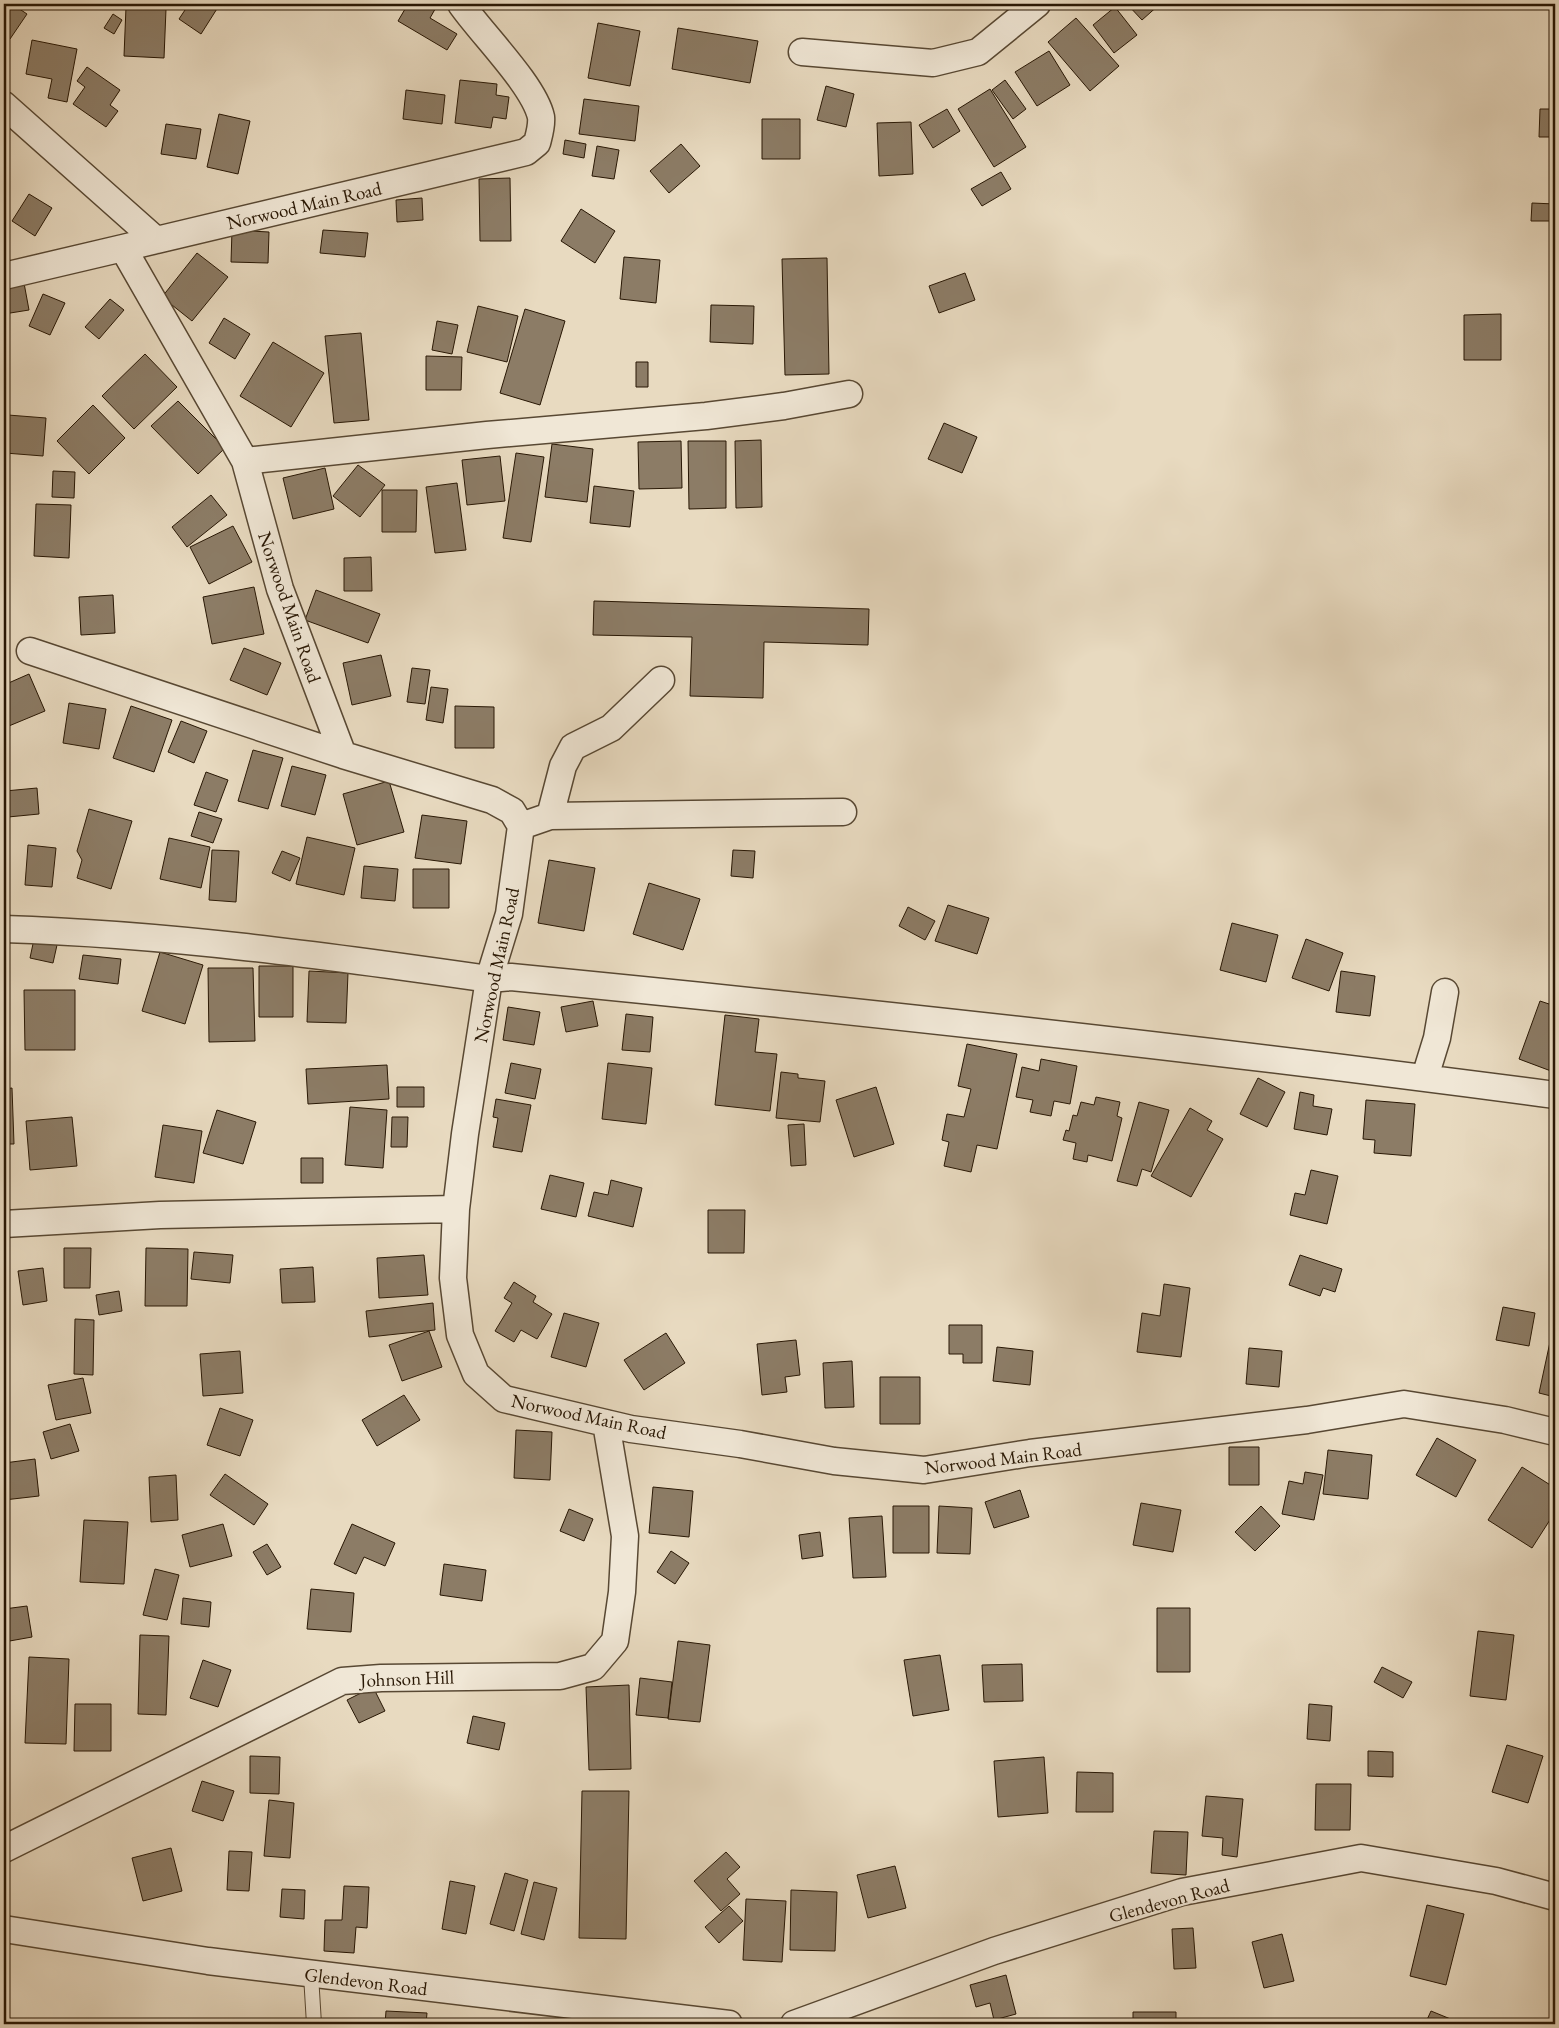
<svg xmlns="http://www.w3.org/2000/svg" width="1559" height="2028" font-family="'EB Garamond',serif">
<style>
.building{fill:#8c7c66;stroke:#281704}
.lines{fill:none;stroke-linecap:round;stroke-linejoin:round}
.service-casing{stroke:#584833;stroke-width:16}
.minor-casing{stroke:#584833;stroke-width:29}
.service{stroke:#f0e7d6;stroke-width:14}
.minor{stroke:#f0e7d6;stroke-width:26}
.labels{text-anchor:middle;stroke-width:4.5;stroke-linejoin:round;paint-order:stroke}
.street-label{font-size:19px;fill:#281704;stroke:#f0e7d6}
</style>
<rect width="100%" height="100%" fill="#e8dac0"/>
<filter id="stains"><feTurbulence type="fractalNoise" baseFrequency=".004" numOctaves="4"/><feColorMatrix values="0 0 0 0 .2 0 0 0 0 .09 0 0 0 0 .02 0 0 0 .5 -.17"/></filter>
<radialGradient id="worn" r=".72"><stop offset=".6" stop-color="#630" stop-opacity="0"/><stop offset="1" stop-color="#630" stop-opacity=".3"/></radialGradient>
<path class="building" d="M12,4L27,14L10,39L4,35V16Z
M189,4H220L201,34L179,19Z
M408,4H438L430,18L457,34L447,50L398,21Z
M923,4H966V5L923,8Z
M1127,4H1160L1142,20Z
M126,7L166,9L164,58L124,56Z
M1115,7L1137,35L1114,53L1093,25Z
M113,14L122,20L114,34L104,28Z
M1076,18L1119,66L1090,91L1048,42Z
M598,23L640,31L630,86L588,78Z
M678,28L758,41L750,83L672,69Z
M32,40L77,49L67,102L48,98L52,79L26,74Z
M1049,51L1070,85L1037,106L1015,72Z
M87,67L120,90L110,105L118,111L106,127L73,104L85,87L77,81Z
M460,80L497,84L496,95L509,97L506,119L493,117L491,128L455,123Z
M1005,80L1026,109L1013,119L992,90Z
M826,86L854,94L846,127L817,120Z
M990,89L1026,147L994,167L958,109Z
M406,90L445,95L442,124L403,119Z
M584,99L639,106L635,141L579,134Z
M947,109L960,131L933,148L919,125Z
M1540,109H1555V137H1539Z
M219,114L250,121L238,174L207,167Z
M762,119H800V159H762Z
M911,122L913,174L879,176L877,123Z
M166,124L201,129L196,159L161,154Z
M565,140L586,144L584,158L563,154Z
M681,144L700,166L669,193L650,171Z
M597,146L619,150L614,179L592,176Z
M1001,172L1011,189L982,206L971,189Z
M510,178L511,241H480L479,179Z
M29,194L52,208L35,236L12,221Z
M422,198L423,220L397,222L396,200Z
M1532,203L1555,204V221H1531Z
M581,209L615,231L595,263L561,241Z
M232,230L269,232L268,263L231,262Z
M323,230L368,233L365,257L320,253Z
M197,253L228,277L192,321L162,297Z
M624,257L660,260L656,303L620,299Z
M827,258L829,374L785,375L782,259Z
M965,273L975,300L939,313L929,286Z
M24,283L29,310L4,314V287Z
M43,294L65,303L50,335L29,326Z
M110,299L124,310L99,339L85,327Z
M711,305L754,306L753,344L710,342Z
M478,306L518,316L507,362L467,352Z
M525,309L565,321L540,405L500,393Z
M1501,314V360H1464V315Z
M224,318L250,334L235,359L209,343Z
M437,321L458,325L452,354L432,350Z
M361,333L369,420L334,423L325,336Z
M273,342L324,373L291,427L240,396Z
M145,354L177,387L134,429L102,396Z
M426,356L462,357L461,390H426Z
M636,362H648V387H636Z
M178,401L225,448L198,474L151,426Z
M93,405L125,438L89,474L57,441Z
M8,415L46,418L43,456L5,453Z
M944,423L977,437L962,473L928,459Z
M761,440L762,507L736,508L735,441Z
M681,441L682,488L639,489L638,442Z
M688,441H726V508L689,509Z
M552,444L593,449L587,502L545,497Z
M516,453L544,457L531,542L503,538Z
M500,456L505,501L467,505L462,460Z
M358,465L385,485L360,517L333,496Z
M325,468L334,509L293,519L283,478Z
M53,471L75,472L74,498L52,497Z
M457,483L466,550L435,553L426,487Z
M594,486L634,491L630,527L590,523Z
M382,490H417L416,532H382Z
M211,495L227,515L187,547L172,527Z
M36,504L71,505L69,558L34,556Z
M233,526L252,562L209,584L190,547Z
M371,557L372,591H344V558Z
M254,587L264,634L212,644L203,597Z
M316,590L380,614L368,643L305,620Z
M113,595L115,633L81,635L79,597Z
M594,601L869,609L868,645L764,642L763,698L690,696L692,637L593,635Z
M244,648L281,663L267,695L230,680Z
M381,655L391,696L352,705L343,663Z
M412,668L430,670L425,704L407,702Z
M29,674L45,711L4,728V685Z
M431,687L448,689L443,723L426,720Z
M69,703L106,709L99,749L63,743Z
M131,706L172,720L154,772L113,758Z
M455,706L494,707V748H455Z
M181,721L207,731L194,763L168,752Z
M253,750L283,758L268,809L238,801Z
M292,766L326,775L315,815L281,806Z
M206,772L228,780L216,812L194,805Z
M389,781L404,832L357,845L343,794Z
M37,788L39,814L8,817L5,791Z
M89,809L132,821L111,889L77,878L82,860L77,851Z
M199,812L222,819L213,843L191,836Z
M422,815L467,821L461,864L415,858Z
M307,837L355,848L344,895L296,884Z
M169,838L210,847L201,888L160,879Z
M28,845L56,848L52,887L25,885Z
M212,850L239,851L236,902L209,900Z
M733,850L755,851L753,878L731,876Z
M282,851L300,858L290,881L272,873Z
M549,860L595,868L584,931L538,923Z
M364,866L398,869L395,901L361,898Z
M413,869H449V908H413Z
M649,883L700,899L683,950L633,934Z
M948,905L989,918L977,954L935,941Z
M908,907L935,921L925,940L899,926Z
M1232,923L1278,935L1266,982L1220,970Z
M34,939L57,945L53,963L30,958Z
M1306,939L1343,953L1329,991L1292,978Z
M160,952L203,965L185,1024L142,1011Z
M83,955L121,959L118,984L79,979Z
M259,966H293V1017H259Z
M208,968H253L255,1041L209,1042Z
M309,971L348,973L346,1023L307,1022Z
M1341,971L1375,976L1370,1016L1336,1012Z
M24,990H75V1050H25Z
M593,1001L598,1026L566,1032L561,1007Z
M1540,1001L1555,1006V1059L1551,1071L1519,1059Z
M508,1007L540,1012L534,1045L503,1040Z
M626,1014L653,1017L650,1052L622,1050Z
M725,1015L759,1019L755,1052L777,1054L770,1111L715,1105Z
M967,1044L1017,1054L997,1149L977,1145L971,1172L944,1166L949,1142L942,1140L947,1114L964,1117L971,1089L958,1086Z
M1041,1059L1077,1066L1070,1104L1054,1101L1051,1116L1030,1112L1033,1100L1016,1097L1022,1067L1039,1071Z
M511,1063L541,1069L535,1099L505,1093Z
M608,1063L652,1068L646,1124L602,1119Z
M387,1065L389,1099L308,1104L306,1069Z
M781,1072L798,1074V1078L825,1081L820,1122L776,1118Z
M1258,1078L1285,1092L1267,1127L1240,1114Z
M397,1087H424V1107H397Z
M876,1087L894,1144L854,1157L836,1100Z
M12,1088L14,1144H4V1089Z
M1300,1092L1314,1095L1313,1106L1332,1109L1327,1135L1294,1129Z
M1096,1097L1120,1102L1117,1116L1122,1118L1112,1161L1088,1155L1087,1162L1073,1159L1076,1143L1063,1140L1066,1130L1069,1131L1073,1115L1077,1116L1081,1102L1094,1105Z
M496,1099L531,1105L522,1152L493,1147L498,1118L493,1117Z
M1366,1100L1415,1104L1411,1156L1374,1153L1375,1140L1363,1139Z
M1139,1102L1169,1110L1151,1172L1142,1169L1137,1186L1117,1181Z
M350,1107L387,1110L383,1168L345,1165Z
M1190,1108L1212,1121L1207,1130L1223,1139L1191,1197L1151,1176Z
M217,1110L256,1122L243,1164L203,1153Z
M72,1117L77,1166L30,1170L26,1121Z
M392,1117H408L407,1147H391Z
M804,1124L806,1165L791,1166L788,1125Z
M163,1125L202,1131L194,1183L155,1177Z
M301,1158H323V1183H301Z
M1311,1170L1338,1176L1327,1224L1290,1215L1295,1193L1305,1195Z
M550,1175L584,1183L576,1217L541,1209Z
M611,1180L642,1188L633,1227L588,1216L594,1192L608,1195Z
M708,1210H745L744,1253H708Z
M64,1248H91L90,1288H64Z
M146,1248L188,1249L187,1306H145Z
M194,1252L233,1255L230,1283L191,1279Z
M424,1255L428,1295L379,1298L377,1258Z
M1300,1255L1342,1269L1335,1292L1323,1288L1320,1296L1289,1285Z
M313,1267L315,1302L282,1303L280,1269Z
M43,1268L47,1301L23,1305L18,1271Z
M514,1282L536,1296L533,1302L552,1314L537,1339L521,1330L514,1342L495,1331L512,1303L504,1298Z
M1164,1284L1190,1288L1181,1357L1137,1352L1142,1313L1160,1316Z
M119,1291L122,1311L99,1315L96,1295Z
M433,1303L435,1330L369,1337L366,1311Z
M1503,1307L1535,1313L1529,1346L1496,1340Z
M564,1313L599,1323L586,1367L551,1357Z
M75,1319L94,1320L93,1375L74,1374Z
M949,1325H982V1363H963V1354H949Z
M429,1331L442,1367L402,1381L389,1345Z
M666,1333L685,1363L644,1390L624,1360Z
M796,1340L800,1375L785,1377L787,1392L762,1395L757,1344Z
M1550,1342L1555,1343V1397L1539,1393Z
M997,1347L1033,1351L1030,1385L993,1381Z
M1249,1348L1282,1351L1279,1387L1246,1384Z
M240,1351L243,1393L203,1396L200,1354Z
M852,1361L854,1407L825,1408L823,1363Z
M880,1377H920V1424H880Z
M83,1378L91,1413L56,1420L48,1385Z
M404,1395L420,1420L377,1446L362,1420Z
M220,1408L253,1420L240,1456L207,1445Z
M70,1424L79,1451L51,1459L43,1432Z
M516,1430L552,1432L550,1480L514,1478Z
M1437,1438L1476,1460L1456,1497L1416,1475Z
M1229,1447H1259V1485H1229Z
M1328,1450L1372,1455L1368,1499L1323,1494Z
M35,1459L39,1496L4,1500V1463Z
M1522,1467L1555,1488V1512L1532,1548L1488,1520Z
M1305,1472L1323,1475L1314,1520L1282,1514L1289,1481L1303,1484Z
M225,1474L268,1504L254,1525L210,1495Z
M176,1475L178,1520L151,1522L149,1477Z
M653,1487L693,1491L689,1537L649,1533Z
M1020,1490L1029,1517L994,1528L985,1502Z
M1141,1503L1181,1510L1173,1552L1133,1545Z
M893,1506H929V1553H893Z
M939,1506L972,1508L970,1554L937,1553Z
M1261,1506L1280,1526L1255,1551L1235,1532Z
M569,1509L593,1519L584,1541L560,1531Z
M882,1516L886,1577L853,1578L849,1518Z
M84,1520L128,1522L124,1584L80,1582Z
M223,1524L232,1556L190,1567L182,1535Z
M352,1524L395,1543L385,1566L364,1557L356,1574L334,1564Z
M820,1532L823,1556L802,1559L799,1535Z
M267,1544L281,1567L267,1575L253,1552Z
M671,1551L689,1563L675,1584L657,1572Z
M444,1564L486,1570L482,1601L440,1595Z
M155,1569L179,1575L167,1620L143,1615Z
M311,1589L354,1593L351,1632L307,1629Z
M183,1598L211,1602L209,1627L181,1624Z
M27,1606L32,1637L4,1642V1609Z
M1157,1608H1190V1672H1157Z
M1478,1631L1514,1635L1506,1700L1470,1696Z
M140,1635L169,1636L166,1715L138,1714Z
M678,1641L710,1645L700,1722L668,1719Z
M940,1655L949,1710L913,1716L904,1660Z
M29,1657L69,1659L66,1744L25,1743Z
M203,1660L231,1670L218,1707L190,1698Z
M1022,1664L1023,1701L984,1702L982,1665Z
M1382,1667L1412,1682L1403,1698L1374,1682Z
M640,1678L672,1682L668,1718L636,1715Z
M629,1685L631,1769L589,1770L586,1687Z
M373,1687L385,1711L359,1723L347,1700Z
M75,1704H111V1751H74Z
M1309,1704L1332,1706L1330,1741L1307,1739Z
M473,1716L505,1723L499,1750L467,1743Z
M1507,1745L1543,1756L1528,1803L1492,1792Z
M1368,1751L1393,1752V1777L1368,1776Z
M250,1756L280,1757L279,1794L250,1793Z
M1044,1757L1048,1813L998,1817L994,1761Z
M1077,1772L1113,1773V1812H1076Z
M202,1781L234,1791L223,1821L192,1811Z
M1316,1784H1351L1350,1830H1315Z
M582,1791H629L626,1939L579,1938Z
M1206,1796L1243,1799L1237,1857L1222,1855L1223,1838L1202,1836Z
M269,1800L294,1803L290,1858L264,1856Z
M1154,1831L1188,1832L1186,1875L1151,1873Z
M171,1848L182,1891L143,1901L132,1858Z
M229,1851L252,1852L249,1891L227,1890Z
M726,1852L740,1867L727,1879L740,1894L721,1911L694,1881Z
M895,1866L906,1908L868,1918L857,1875Z
M505,1873L528,1880L514,1931L490,1924Z
M450,1881L475,1886L466,1934L442,1929Z
M534,1882L557,1888L544,1940L521,1934Z
M344,1886L369,1887L367,1928L356,1927L354,1953L324,1951L325,1920H342Z
M282,1889L305,1890L304,1919L280,1917Z
M791,1890L837,1892L835,1951L790,1950Z
M746,1899L786,1901L782,1962L743,1960Z
M1427,1905L1464,1914L1446,1985L1410,1976Z
M729,1906L743,1921L719,1943L705,1927Z
M1193,1928L1196,1968L1174,1969L1172,1929Z
M1282,1934L1294,1981L1264,1988L1252,1942Z
M1006,1975L1016,2014L994,2020L990,2003L976,2007L970,1985Z
M386,2011L427,2013L426,2024H385Z
M1431,2011L1453,2020L1452,2024H1425Z
M1133,2012H1176V2024H1133Z"/>
<g class="lines">
<g class="service-casing">
<path id="service" d="M311,1975L314,2024"/>
</g>
<g class="minor-casing">
<path id="minor" d="M461,4C481,33 534,85 541,117C542,126 539,135 537,143L526,152L123,248L245,461L280,589L343,755L492,800L512,811L521,826L509,914L489,979L465,1134L456,1209L453,1278L460,1335L476,1374L504,1399L631,1429L740,1444L834,1461L924,1470L1030,1453L1307,1420L1404,1404L1505,1420L1555,1432
M802,52L933,63L978,52L1037,4
M4,105L156,240
M4,276L123,248
M245,461L487,435L706,416L784,406L849,394
M30,651L343,755
M550,816L563,766L573,747L611,728L661,680
M521,826L550,816L843,812
M4,929C167,934 328,956 489,979L511,977C860,1011 1208,1049 1555,1095
M1425,1077L1437,1038L1445,992
M4,1224L160,1215L456,1209
M4,1849L342,1681L381,1678L560,1676L593,1667L615,1641L622,1592L625,1536L606,1423
M4,1929L208,1961L729,2024
M794,2024L994,1951L1182,1892L1361,1858L1496,1881L1555,1897"/>
</g>
<use href="#service" class="service"/>
<use href="#minor" class="minor"/>
</g>
<g class="labels">
<g class="street-label">
<text transform="translate(304 205) rotate(-13)" y="7">Norwood Main Road</text>
<text transform="translate(290 607) rotate(71)" y="7">Norwood Main Road</text>
<text transform="translate(496 965) rotate(-78)" y="7">Norwood Main Road</text>
<text transform="translate(589 1416) rotate(12)" y="7">Norwood Main Road</text>
<text transform="translate(1003 1458) rotate(-7)" y="7">Norwood Main Road</text>
<text transform="translate(407 1678) rotate(-2)" y="7">Johnson Hill</text>
<text transform="translate(1169 1900) rotate(-15)" y="7">Glendevon Road</text>
<text transform="translate(366 1981) rotate(7)" y="7">Glendevon Road</text>
</g>
</g>
<rect width="1559" height="2028" fill="none" stroke="#e8dac0" stroke-width="20"/>
<rect x="5" y="5" width="1549" height="2018" fill="none" stroke="#281704" stroke-width="2.5"/>
<rect x="10" y="10" width="1539" height="2008" fill="none" stroke="#281704"/>
<rect width="100%" height="100%" filter="url(#stains)"/>
<rect width="100%" height="100%" fill="url(#worn)"/>
</svg>
